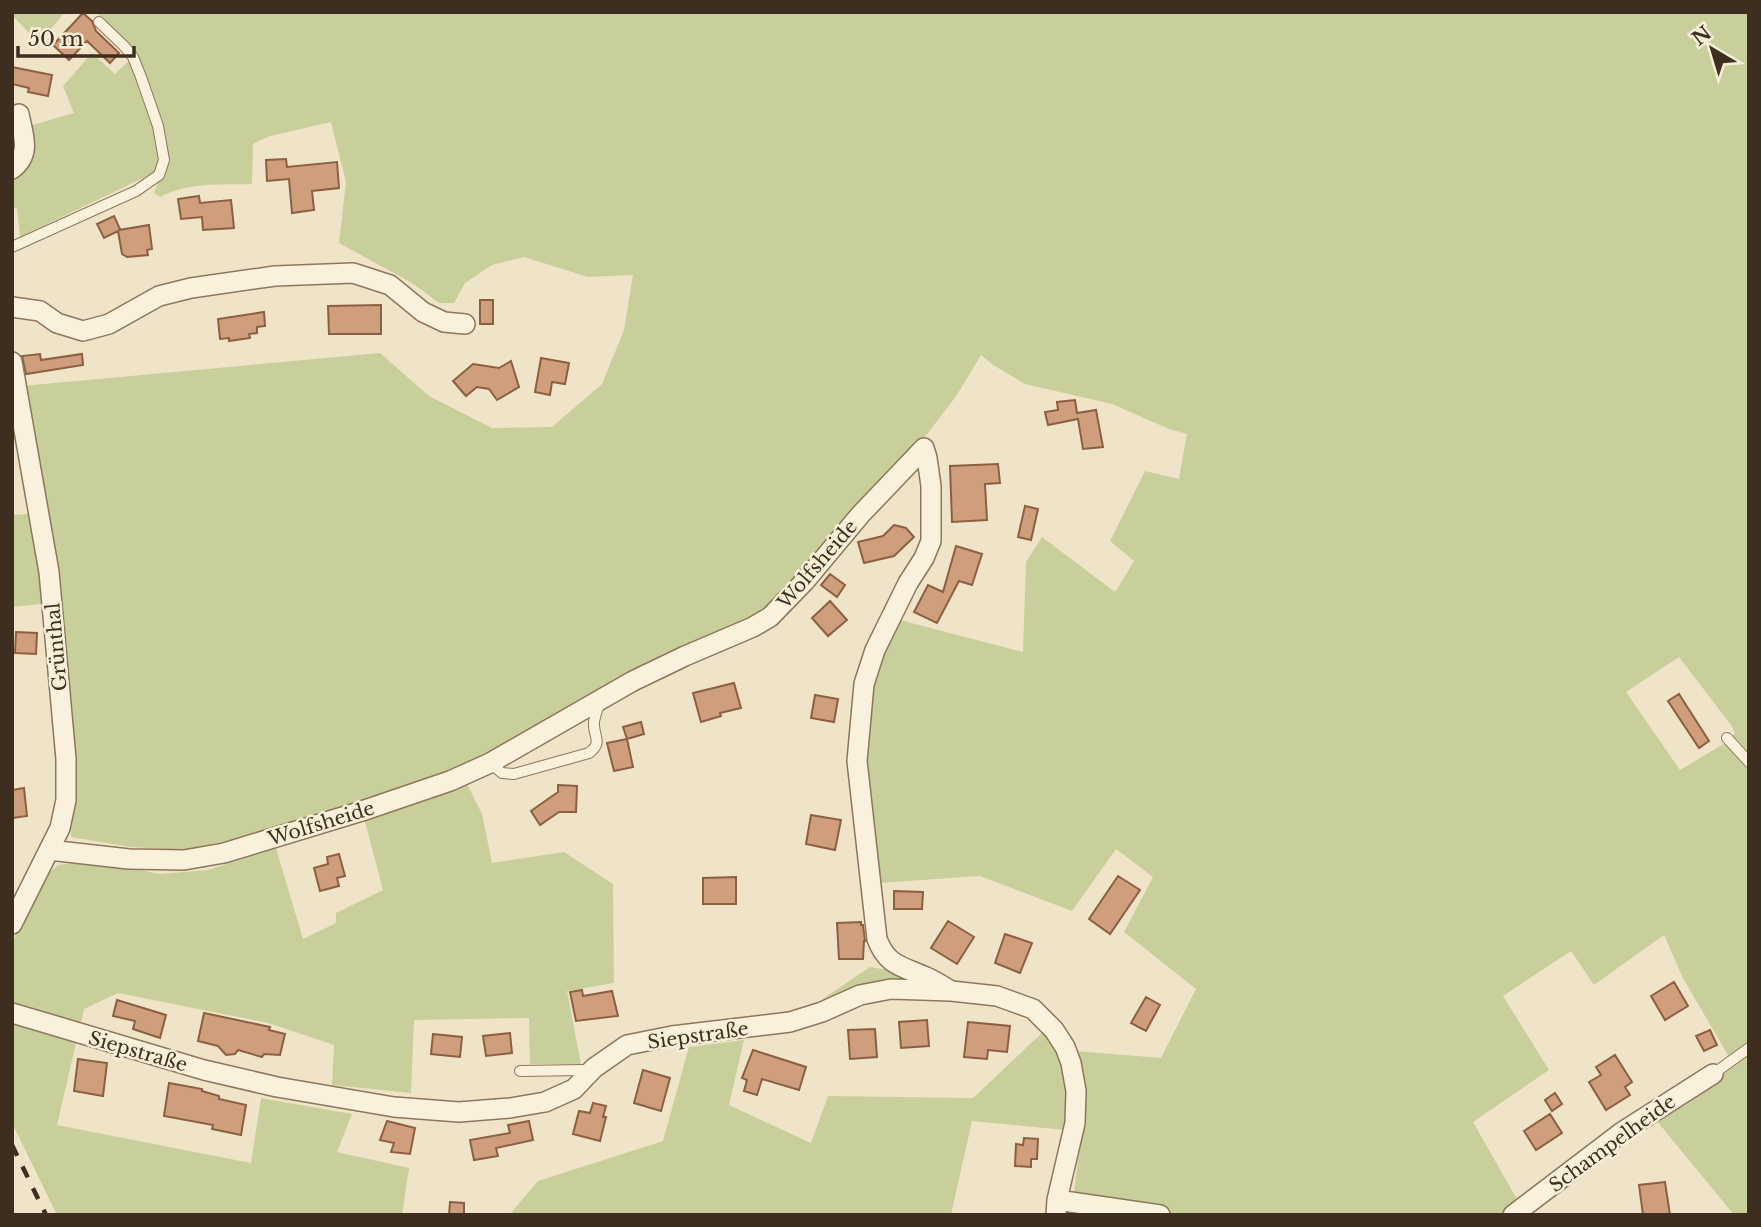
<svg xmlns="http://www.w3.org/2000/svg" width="1761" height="1227" font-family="'Libre Baskerville',serif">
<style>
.green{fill:#c9cf9b;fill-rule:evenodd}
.building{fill:#cf9f7d;stroke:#8d5f41;stroke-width:2}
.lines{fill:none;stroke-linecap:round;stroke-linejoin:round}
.lane-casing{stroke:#8d765c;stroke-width:12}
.street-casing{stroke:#8d765c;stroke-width:22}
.lane{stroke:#faf1dc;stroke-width:10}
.street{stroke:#faf1dc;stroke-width:19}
.rail{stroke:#3d2e20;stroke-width:4.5;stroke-dasharray:12 12;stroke-linecap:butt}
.labels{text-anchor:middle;stroke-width:5;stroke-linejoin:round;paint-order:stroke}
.street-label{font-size:19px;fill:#3d2e20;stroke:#f7eed8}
</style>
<rect width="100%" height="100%" fill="#f0e4c8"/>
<path class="green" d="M12,12H65L45,36L31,35L12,15Z
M96,12H1749V1215H1734L1652,1115L1729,1057L1683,978L1664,935L1594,985L1571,951L1503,996L1549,1070L1473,1122L1518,1201L1502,1215H1067L1074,1192L1081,1134L1075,1051L1161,1058L1196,989L1124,932L1153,877L1116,849L1072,911L980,876L879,883L867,759L873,682L896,619L1023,652L1026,562L1042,537L1115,592L1134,561L1110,541L1145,471L1179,479L1187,434L1169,429L1112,404L1025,384L993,365L981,355L957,395L921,442L769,610L488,754L448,772L361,800L245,837L184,850L130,847L71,837L60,602L12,607V515L45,513L22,386L380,353L429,396L492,428L552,427L602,384L624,330L633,275L588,277L524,257L492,265L465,283L454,303H439L412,283L339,243L346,182L331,122L270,136L253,144L252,184C221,185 188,182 160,197L154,193L164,168L20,237L17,208L12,207V176L24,171L32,159L29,126L74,113L63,86L92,53L115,74L136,54ZM1679,657L1731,725L1735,733L1725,743L1680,770L1626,692Z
M467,784L482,814L492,863L564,852L613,884L614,983L567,991L581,1064H530L529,1018L414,1020L411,1093L332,1085L334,1045L268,1023L118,993L84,1009L57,1125L251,1163L261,1098L352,1114L337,1152L409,1168L402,1215H57L12,1123V943L41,880L58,865L80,862L117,865L160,874L208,870L276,848L303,939L336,923V913L383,890L364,818Z
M870,967L894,971L921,984L821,1004L824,998Z
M1045,1030L1064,1064L1071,1095L1065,1130L972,1121L951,1215H509L538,1181L663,1141L689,1047L744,1040L729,1105L811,1143L828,1096L973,1098Z"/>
<path class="building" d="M83,13L92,21L96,31L119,53L110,63L87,41L69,60L53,45Z
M12,67L52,75L48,96L28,92L29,88L12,84Z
M286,159L287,167L337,162L339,188L312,191L314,210L292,213L289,179L267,181L266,160Z
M199,196L200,203L231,200L234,228L203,230L202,217L181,219L178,199Z
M114,216L120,229L119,230L149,225L152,249L147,250L148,255L127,257L122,254L118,231L104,238L97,224Z
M480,300H493V324H480Z
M381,305V334H329L328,306Z
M264,312L265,326L257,327V333L249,334L250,338L229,341V338L220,339L218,319Z
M40,354L41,360L82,354L83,365L26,374L22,356Z
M541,358L569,363L565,384L552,382L550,395L535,392Z
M511,361L519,387L497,400L489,389L477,387L466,396L453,381L473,364L499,368Z
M1075,400L1077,413L1096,410L1103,447L1083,449L1078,419L1048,425L1045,412L1058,410L1057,402Z
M998,464L1000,483L985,484L987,520L952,522L950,466Z
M1025,506L1038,509L1031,540L1018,537Z
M894,525L906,528L914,537L894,556L864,563L858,542L883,536Z
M956,546L982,554L972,585L959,581L937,623L914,612L928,585L943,592Z
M830,574L845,585L837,597L821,585Z
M830,601L847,620L828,636L812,618Z
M16,632L37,633L36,654L15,653Z
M734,683L741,708L720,713L721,716L701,722L693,693Z
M1679,694L1709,741L1699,748L1668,701Z
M815,695L838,699L834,722L811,718Z
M641,722L644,734L627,739L623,727Z
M627,739L633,767L614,771L607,743Z
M558,785L577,786L576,812H559L540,825L531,811L558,792Z
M24,788L27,816L12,818V790Z
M811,815L841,820L835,850L806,844Z
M339,854L345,876L337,878L339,886L320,891L314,868L328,864L327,857Z
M1118,876L1140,890L1110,934L1089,919Z
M736,877V904H703V878Z
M894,891L923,892L922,909H894Z
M948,921L974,937L957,964L931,948Z
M861,922V925H863L865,941H864L863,959H839L837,923Z
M1005,934L1032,943L1020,973L995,963Z
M1674,982L1688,1006L1665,1020L1651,996Z
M582,990L583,996L612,991L618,1016L576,1021L570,992Z
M1146,997L1160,1005L1146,1031L1131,1023Z
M117,1000L166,1015L160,1038L133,1029L135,1021L113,1016Z
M204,1013L270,1027L269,1030L285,1034L280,1055L264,1054L262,1057L238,1050L235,1054L226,1055L218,1046L198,1041Z
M927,1020L929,1046L901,1048L899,1022Z
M968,1022L1010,1026L1007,1052L988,1050L987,1059L964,1057Z
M875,1029L877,1057L850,1059L848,1030Z
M1710,1030L1717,1045L1704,1051L1696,1036Z
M510,1033L512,1053L486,1056L483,1036Z
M433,1034L462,1037L460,1057L431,1054Z
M753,1050L806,1067L799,1090L762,1079L757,1095L744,1091L747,1080L742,1078Z
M1615,1055L1632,1082L1625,1087L1630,1095L1606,1110L1589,1082L1601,1075L1596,1067Z
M78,1059L107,1063L103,1096L74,1091Z
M643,1070L670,1078L661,1111L634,1103Z
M169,1083L202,1089V1091L219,1096V1099L246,1105L241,1135L212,1129L213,1125L164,1116Z
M1555,1093L1562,1104L1552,1111L1545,1100Z
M593,1103L606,1106L603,1117H606L600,1141L573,1134L579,1111L590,1113Z
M1550,1114L1562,1133L1536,1150L1524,1131Z
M387,1121L415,1128L410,1154L391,1152L394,1143L380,1140Z
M529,1121L533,1140L496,1148L498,1156L474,1160L470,1140L510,1133L508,1125Z
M1024,1138L1038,1139L1037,1159H1031V1167L1015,1166L1016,1144L1023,1145Z
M1665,1182L1670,1215H1643L1639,1185Z
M450,1202L464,1203V1215H449Z"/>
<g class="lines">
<g class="lane-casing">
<path id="lane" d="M12,247L136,191L159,175L164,160L158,126L141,77L133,57L124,46L99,22
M1727,738L1749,762
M490,763L502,773L514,774L589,753C602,743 595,739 594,726C593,718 598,709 600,702
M520,1071L584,1070L588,1073
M1713,1074L1749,1048"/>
</g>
<g class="street-casing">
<path id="street" d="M12,169C32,154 23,135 19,114
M12,307L40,311L57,323L83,331L109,324L159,296L191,288L275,276L353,273L390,285L423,312L444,322L465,324
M12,362L49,572L66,759V800L60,828L12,924
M49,850L129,859L184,860L224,853L362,811L450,781L490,763L633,681L685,656L753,627L770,617L805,581L861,514L924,448L927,458L931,486V541L924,558L908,583L875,650L864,684L857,761L877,939C887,966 902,966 926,977C935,981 943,986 951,991
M12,1013L204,1070L277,1087L394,1107L459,1112L510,1108L545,1102L574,1089L594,1068L627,1045L672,1036L790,1022L822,1012L860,995L891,989L951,991L997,996L1033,1009L1054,1030L1065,1047L1071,1063L1076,1091L1075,1123L1057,1200L1056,1215
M1057,1200L1160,1215
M1513,1215L1622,1132L1713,1074"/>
</g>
<use href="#lane" class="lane"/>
<use href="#street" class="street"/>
<path class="rail" d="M12,1145L46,1215"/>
</g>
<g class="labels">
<g class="street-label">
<text transform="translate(817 564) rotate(-49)" y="7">Wolfsheide</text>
<text transform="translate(56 647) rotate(-95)" y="7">Grünthal</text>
<text transform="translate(321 823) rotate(-17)" y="7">Wolfsheide</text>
<text transform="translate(698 1035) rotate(-8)" y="7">Siepstraße</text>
<text transform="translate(138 1051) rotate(16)" y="7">Siepstraße</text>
<text transform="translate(1612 1143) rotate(-36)" y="7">Schampelheide</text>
</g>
</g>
<rect width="1761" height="1227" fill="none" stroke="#3d2e20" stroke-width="28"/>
<g transform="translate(1712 49) rotate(322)" stroke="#f7eed8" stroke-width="5" paint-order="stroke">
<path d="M0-5L12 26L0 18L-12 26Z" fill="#3d2e20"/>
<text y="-10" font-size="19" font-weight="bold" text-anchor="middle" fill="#3d2e20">N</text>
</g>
<path d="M18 46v10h116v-10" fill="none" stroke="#3d2e20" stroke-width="3.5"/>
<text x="28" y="46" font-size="21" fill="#3d2e20" stroke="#f7eed8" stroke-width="5" paint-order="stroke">50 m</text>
</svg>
